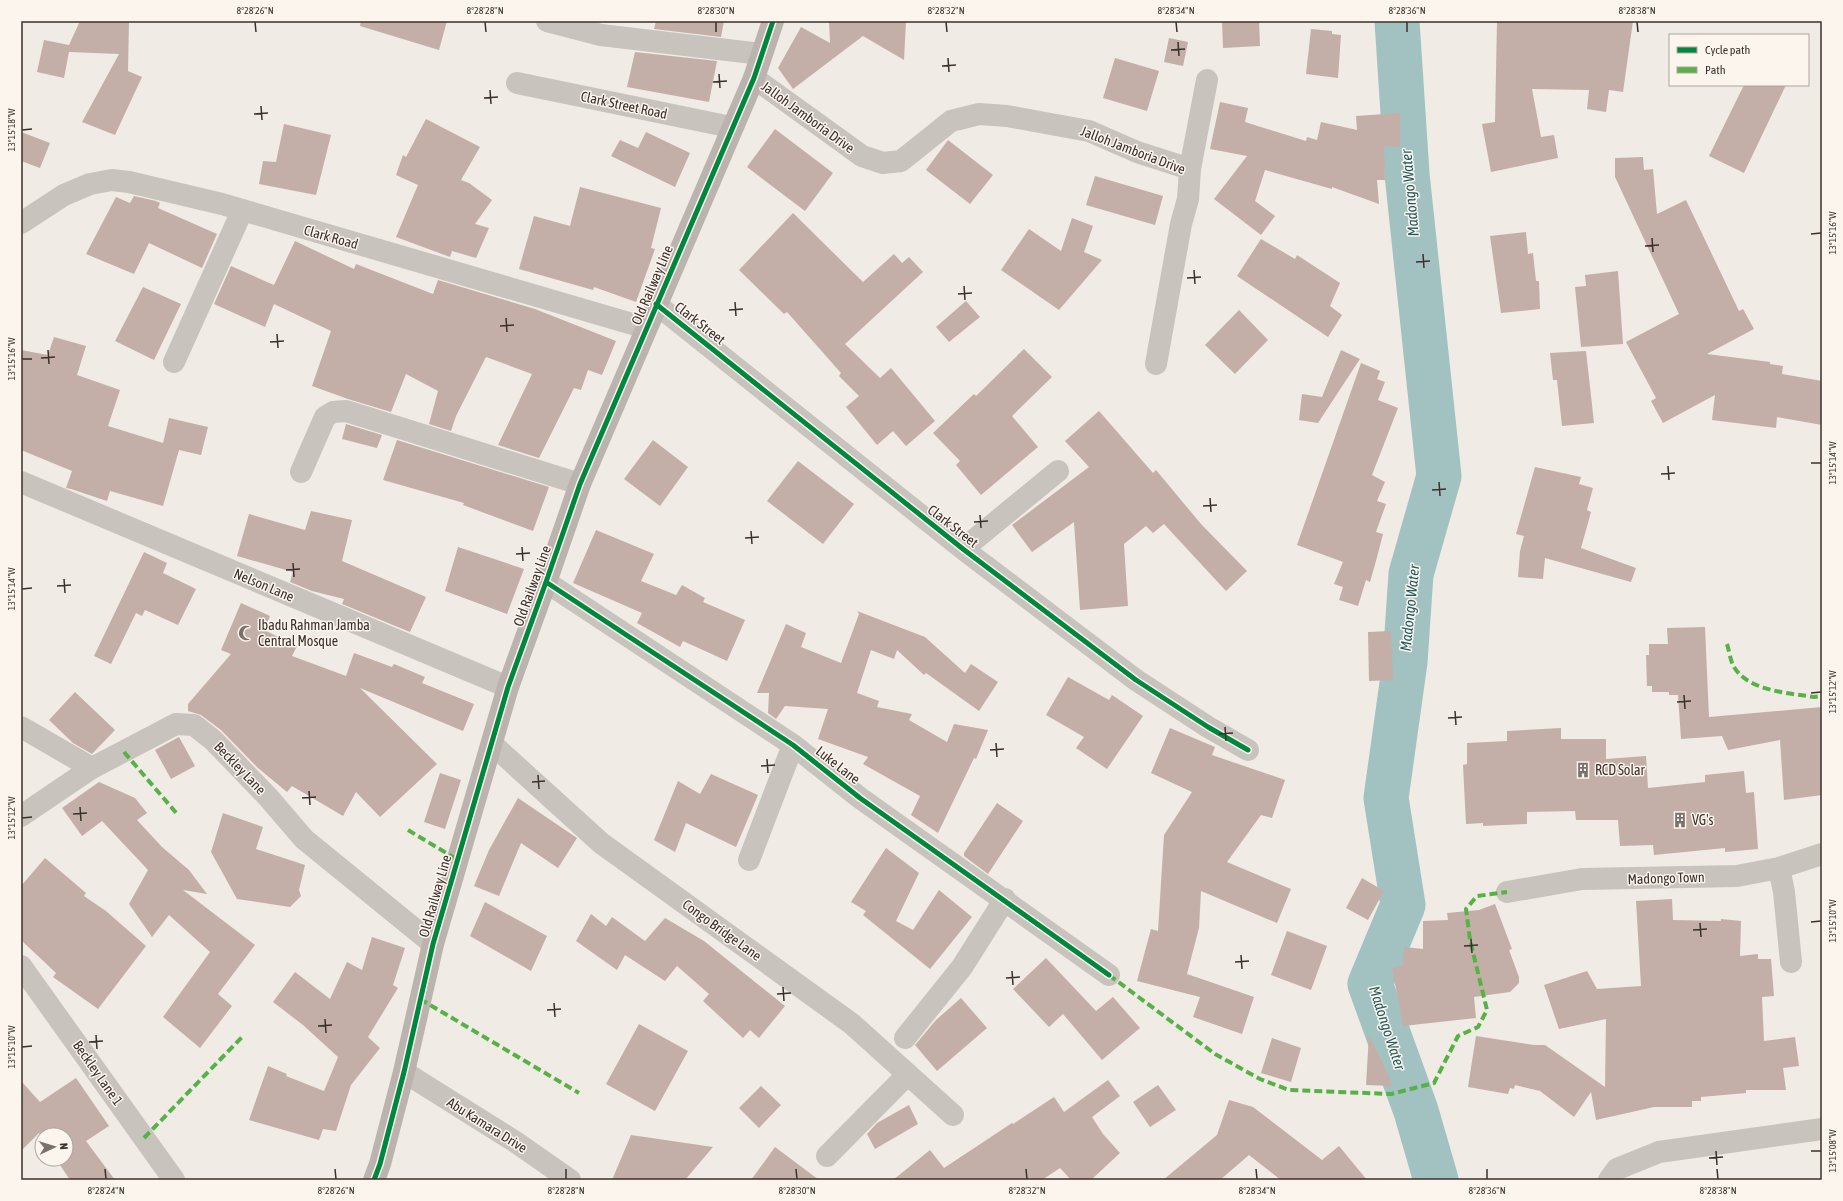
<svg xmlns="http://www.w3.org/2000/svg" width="1843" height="1201" font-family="'Asap Condensed',sans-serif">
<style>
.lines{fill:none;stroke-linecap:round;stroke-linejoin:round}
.river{stroke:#a1c2c1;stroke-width:45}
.building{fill:#c3afa7}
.street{stroke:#c9c3be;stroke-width:22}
.secondary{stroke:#bab3ae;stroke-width:22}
.quiet{stroke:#57b246;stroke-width:4;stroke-dasharray:8 4;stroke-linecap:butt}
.cycleway-casing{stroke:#fbf5ee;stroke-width:8}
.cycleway{stroke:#00873e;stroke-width:5}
.ticks{fill:none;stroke:#3b302b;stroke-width:1.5}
.labels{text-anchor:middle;stroke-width:3;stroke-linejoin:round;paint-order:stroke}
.street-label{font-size:14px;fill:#3b302b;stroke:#fbf5ee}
.poi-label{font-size:14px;fill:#3b302b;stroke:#fbf5ee;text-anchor:start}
.water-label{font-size:15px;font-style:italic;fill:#1f5a5e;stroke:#fbf5ee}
.neatline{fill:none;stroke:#3b302b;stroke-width:1.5}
.ticks-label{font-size:10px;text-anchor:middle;fill:#3b302b}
</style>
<rect width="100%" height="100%" fill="#f0ebe5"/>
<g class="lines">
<path class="river" d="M1397,21L1407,174L1439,476L1411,574L1405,662L1386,798L1403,905L1370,984L1416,1111L1436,1180"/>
</g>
<path class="building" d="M80,21H129L128,71L142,77L115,135L82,122L119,54L69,52L64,78L37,72L44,40L69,45Z
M361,21H447L439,50L360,26Z
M656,21H724L721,37L654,29Z
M829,21H906L904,60L863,36L793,89L778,68L801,27L830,43Z
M1222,21H1259L1260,46L1223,48Z
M1497,21H1633L1623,92L1609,90L1606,112L1587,109L1589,90L1532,89L1541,137L1554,135L1558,158L1491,172L1482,124L1495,122Z
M1311,29L1332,31V34L1341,35L1338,78L1306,74Z
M1169,38L1188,42L1183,66L1164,62Z
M635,52L717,61L709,102L627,87Z
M1115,58L1159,71L1147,111L1103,98Z
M1744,85H1786L1744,173L1709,156Z
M1220,102L1248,108L1245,122L1306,141L1307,137L1317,140L1321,122L1357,130L1356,116L1400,113V147L1384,146L1385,180H1377L1379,204L1332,187V189L1265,170L1255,201L1275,216L1261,235L1214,199L1247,156L1210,149Z
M426,119L480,147L461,180L469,183L492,200L475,224L489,228L476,258L452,251L450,257L396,237L418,185L396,175L403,155L406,157Z
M284,124L331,135L316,195L259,184L263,161L276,162Z
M775,129L833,173L805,211L747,167Z
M21,132L50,143L40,168L21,161Z
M646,132L690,153L675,187L611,156L620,140L638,148Z
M948,140L993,175L970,204L926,170Z
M1643,157L1644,170L1653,169L1657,214L1686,200L1739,311L1743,309L1754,329L1707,354L1770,362V364L1783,366L1782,374L1822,381V425L1777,417L1776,428L1712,420L1715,395L1663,423L1651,401L1656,398L1626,342L1679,314L1615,177V158Z
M1095,176L1163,196L1155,225L1086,205Z
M580,187L661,208L651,248L655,249L636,302L594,287L593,290L519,269L534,216L570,226Z
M134,196L156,201L160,203L158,208L217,234L202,268L149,243L134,274L86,254L116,197L130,203Z
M793,213L863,282L894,254L902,263L909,257L923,272L845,344L880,378L891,368L935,421L906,446L893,431L877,445L846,407L859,396L839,376L841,373L787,312L784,314L739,270Z
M1072,218L1093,226L1084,252L1102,260L1059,310L1001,270L1029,229L1061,251Z
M1526,232L1528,254L1533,253L1536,281H1539L1540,309L1501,313L1490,236Z
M1261,239L1295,259L1297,255L1340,283L1330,306L1342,315L1328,337L1237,276Z
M295,241L354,269L356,264L433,294L438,280L535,309L616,341L602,375L588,370L581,390L574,388L539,458L498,445L532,374L486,357L456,416L451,431L429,424L438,391L406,374L391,412L348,399L312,386L331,331L274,304L265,327L214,304L231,266L274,285Z
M1618,271L1623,344L1581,347L1575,287L1586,286L1585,275Z
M143,287L181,304L154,360L115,341Z
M966,301L980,317L949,342L936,327Z
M1239,310L1268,340L1235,374L1205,345Z
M54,337L86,346L77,375L120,390L108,426L163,443L169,418L208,427L201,455L179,450L163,506L110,491L107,501L71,489L66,488L72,471L21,450V350L48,355Z
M1024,349L1052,377L1012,416L1038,447L981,495L956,465L960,461L933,433L974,394L976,396Z
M1341,350L1360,359L1318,423L1299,420L1302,394L1322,397Z
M1586,351L1594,423L1562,426L1557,380H1553L1550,353Z
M1361,363L1380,371L1377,379L1385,382L1378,400L1398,408L1372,475L1385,482L1377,501L1386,504L1376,532L1383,534L1376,561L1370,582L1366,580L1358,606L1339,600L1343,587L1334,584L1343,562L1297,545Z
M1099,411L1153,473L1156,470L1201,524L1247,571L1226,591L1164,524L1153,533L1146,526L1124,544L1128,606L1080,610L1074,522L1032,552L1012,525L1089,467L1065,441Z
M346,424L382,435L377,448L342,439Z
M397,440L549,487L533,531L463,505L464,503L383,480Z
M653,440L688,467L660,506L624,479Z
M798,461L854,504L823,544L767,501Z
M1535,467L1581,477L1579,484L1593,488L1587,510L1591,512L1581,548L1636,568L1631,582L1545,558L1543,579L1518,577L1520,551L1524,536L1516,534Z
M311,511L352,520L342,561L426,597L410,632L342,604L344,599L312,591L290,582L293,572L237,556L249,514L305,530Z
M596,530L654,554L641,581L676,595L682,585L705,598L703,602L745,620L727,661L683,641L680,647L637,623L642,613L573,583Z
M458,547L524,569L507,614L445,591Z
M144,552L167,563L163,573L196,589L178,625L145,610L142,616L136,613L111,664L94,656Z
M241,603L270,616L264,630L297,646L292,656L346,676L354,653L392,667L394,664L425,677L422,683L474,704L463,731L360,688L437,764L380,817L356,792L343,816L292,786L287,792L258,768L221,730L201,715L188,711V704L231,654L221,650Z
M857,611L925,637L965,673L971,664L998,682L979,711L926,673L924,675L897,650L894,659L871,650L857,693L879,701L877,707L912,714L909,720L947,742L954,724L988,730L976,759L974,758L938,833L911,815L920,796L863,764L868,757L818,739L828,709L785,706L776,719L768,713L769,693H757L786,624L806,633L801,647L841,663L859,614Z
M1705,627L1709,717L1822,707V795L1784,800L1780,740L1728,750L1722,736L1681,739L1678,695H1669V692H1652V686H1647L1646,655H1649V644H1668L1667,628Z
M1391,631L1393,680L1369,681L1368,632Z
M1068,677L1109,700L1112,695L1143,716L1107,769L1076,748L1084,737L1046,715Z
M75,692L115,730L92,754L73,743L49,720Z
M1170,728L1215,747L1212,755L1285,780L1272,818L1261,815L1227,862L1291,889L1277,923L1201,891L1199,928L1187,974L1254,997L1242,1034L1193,1017L1200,997L1137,981L1151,929L1158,931L1164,835L1192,792L1151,773Z
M1561,728V739H1606V759L1646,756L1648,788L1705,782V775L1744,771L1746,793L1754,792L1758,849L1725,852V848L1654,855L1653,845L1620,846L1618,820H1576L1575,811L1527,812V824L1483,826V823L1466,824L1463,765L1467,764V743L1507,741V731Z
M179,737L195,766L171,779L155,750Z
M440,773L461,780L445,829L424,822Z
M711,774L758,795L736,847L686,823L675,852L654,840L678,781L700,794Z
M99,782L135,798L147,813L137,820L162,847L189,870L207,894L183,890L255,945L218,994L232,1006L200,1048L163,1017L210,952L169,915L152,937L129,904L148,870L102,821L82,836L62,808Z
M518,798L577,838L558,868L521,843L499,896L474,886L489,850Z
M997,803L1023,821L988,874L964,856V853Z
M223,813L263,827L256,849L305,865L299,890L301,896L290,907L237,899L211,852Z
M886,848L919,873L896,921L913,930L939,890L972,917L930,969L863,915L866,911L851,902Z
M45,858L86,893L84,896L106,911L146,946L98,1009L53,977L56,973L21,940V886Z
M1362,878L1384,891L1368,920L1346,908Z
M1672,899L1673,920L1721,921V919L1741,921L1740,956L1758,954V959H1771L1774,996L1762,997L1764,1041L1795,1037L1799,1066L1783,1068L1786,1090H1746V1093L1701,1097V1101H1692V1107H1654L1596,1120L1591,1092L1574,1117L1540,1091L1515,1085L1514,1089L1510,1088L1508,1094L1468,1087L1476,1036L1534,1045H1545L1605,1087L1606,1019L1559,1029L1544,985L1587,971L1597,989L1641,986L1636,901Z
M485,902L547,936L531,971L470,936Z
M1495,904L1512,949L1509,950L1519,977V983L1510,992L1474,997L1476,1018L1403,1026L1392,968L1402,966L1404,947L1423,949V921L1448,920L1447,913L1479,910Z
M591,914L606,926L612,917L645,941L665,918L704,941L785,1006L759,1038L750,1030L743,1038L703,1001L709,994L677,966L665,981L625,955L617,970L576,941Z
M1287,931L1327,946L1311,990L1271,975Z
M372,937L405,948L393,985L398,988L368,1037L380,1048L351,1085L336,1131L323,1129L319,1140L249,1120L268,1066L287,1074L286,1076L324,1091L338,1057L303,1025L273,1002L295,972L330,999L347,962L362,970Z
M1046,958L1096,1011L1113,997L1140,1028L1102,1060L1063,1014L1049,1027L1013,989Z
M961,998L987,1028L937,1071L915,1045L936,1020Z
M639,1024L688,1051L655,1111L606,1084Z
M1369,1034L1393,1086L1366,1085Z
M1272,1038L1301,1048L1291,1082L1261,1073Z
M76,1078L109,1126L86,1141L115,1180H70L56,1159H66V1135H42V1138L39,1133L21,1151V1081L40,1102Z
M1108,1080L1120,1096L1092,1117L1103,1134L1120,1153L1091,1180H1071L1060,1168L1042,1180H893L930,1150L944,1168L1012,1123L1013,1124L1054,1097L1064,1112Z
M1158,1085L1176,1110L1150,1127L1133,1102Z
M761,1086L781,1105L759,1128L739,1108Z
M1229,1100L1253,1107L1322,1160L1339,1146L1367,1180H1281L1249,1155L1220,1180H1163L1217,1135Z
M909,1105L918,1124L875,1149L867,1134L877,1123Z
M631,1135L713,1147L685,1180H612Z
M775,1147L819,1180H751Z"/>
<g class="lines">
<path class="street" d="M547,21L601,35L761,54
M754,78L862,156L883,163L901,161L951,121L979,114L1007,116L1089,131L1137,152L1190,169L1188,199L1181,224L1156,364
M517,83L731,127
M1190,169L1207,80
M21,223L64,195L90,184L112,180L129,182L222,204L646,328
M656,304L963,549L1136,680L1208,727L1248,750
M174,362L242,211
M301,472L325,417L333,412L346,411L580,484
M21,482L508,687
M963,549L1058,471
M546,582L793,745L860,798L1109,975
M21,727L92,768
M492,744L601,843L852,1024L953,1115
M21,816L92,768L176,724L194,725L213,740L268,797L304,839L433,944
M749,860L793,745
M1779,868L1784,892L1791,962
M1507,892L1582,879L1737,876L1779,868L1822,854
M21,966L174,1180
M905,1038L962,967L1005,899
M404,1072L517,1143L570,1180
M827,1156L908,1074
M1609,1180L1617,1169L1659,1152L1822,1129"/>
<path class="secondary" d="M374,1180L380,1164L404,1072L433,944L508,687L546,582L580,484L754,78L773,21"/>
<path class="quiet" d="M1727,644C1729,650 1730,659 1733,665C1746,691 1789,693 1814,697L1822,696
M124,752L178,815
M408,830L458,860
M1109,975L1215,1054L1260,1079L1289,1090L1391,1094L1434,1083L1458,1036L1478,1027L1487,1010L1470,940L1466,909L1477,896L1507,892
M420,999L579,1093
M144,1138L243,1036"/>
<g class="cycleway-casing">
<path id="cycleway" d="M656,304L963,549L1136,680L1208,727L1248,750
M546,582L793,745L860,798L1109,975
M374,1180L380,1164L404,1072L433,944L508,687L546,582L580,484L754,78L773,21"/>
</g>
<use href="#cycleway" class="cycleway"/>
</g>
<path class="ticks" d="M255,22L256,32M485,22L486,32M716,22V32M946,22L947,32M1176,22L1177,32M1407,22V32M1637,22L1638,32M1178,42L1179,56M1171,50L1185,49M948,58L949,72M942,66L956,65M719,74L720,88M713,82L727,81M490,90L491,104M484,98L498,97M261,106L262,120M254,114L268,113M22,130L32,129M1811,234L1821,233M1652,238L1653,252M1645,246L1659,245M1423,254L1424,268M1416,262L1430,261M1194,270L1195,284M1187,278L1201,277M964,286L965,300M958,294L972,293M735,302L736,316M729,310L743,309M506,318L507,332M500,326L514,325M277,334L278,348M270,342L284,341M48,350L49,364M41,358L55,357M22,359H32M1811,463H1821M1668,466L1669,480M1661,474L1675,473M1439,482L1440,496M1432,490L1446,489M1210,498L1211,512M1203,506L1217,505M980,515L981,528M974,522L988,521M751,531L752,544M745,538L759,537M522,547L523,561M516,554L530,553M293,563L294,577M286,570L300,569M64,579L65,593M57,586L71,585M22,589L32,588M1811,693L1821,692M1684,695L1685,709M1677,702L1691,701M1455,711L1456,725M1448,718L1462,717M1225,727L1226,741M1219,734L1233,733M996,743L997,757M990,750L1004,749M767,759L768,773M761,766L775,765M538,775L539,789M532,782L545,781M309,791L310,805M302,798L316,797M80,807L81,821M73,814L87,813M22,818L32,817M1811,922L1821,921M1700,923L1701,937M1693,930L1707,929M1471,939L1472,953M1464,946L1478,945M1241,955L1242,969M1235,962L1249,961M1012,971L1013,985M1006,978L1020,977M783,987L784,1001M777,994L791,993M554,1003L555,1017M547,1010L561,1009M325,1019L326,1033M318,1026L332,1025M96,1035L97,1049M89,1042L103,1041M22,1047L32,1046M1716,1151L1717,1165M1811,1151H1821M1709,1158L1723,1157M105,1169L106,1179M335,1169L336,1179M566,1169V1179M796,1169L797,1179M1026,1169L1027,1179M1256,1169L1257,1179M1487,1169V1179M1717,1169L1718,1179"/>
<defs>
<g id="mosque-bare" transform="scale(1.2)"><path d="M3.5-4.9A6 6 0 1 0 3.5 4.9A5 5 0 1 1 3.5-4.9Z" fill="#7a716c" stroke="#fbf5ee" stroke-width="2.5" paint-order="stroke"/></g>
<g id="building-bare" transform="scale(1.2)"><path d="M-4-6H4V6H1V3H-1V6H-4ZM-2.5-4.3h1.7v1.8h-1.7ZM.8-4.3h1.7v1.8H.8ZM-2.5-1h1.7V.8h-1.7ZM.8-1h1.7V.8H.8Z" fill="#7a716c" stroke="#fbf5ee" stroke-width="2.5" paint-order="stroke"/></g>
</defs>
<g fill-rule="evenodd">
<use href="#mosque-bare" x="246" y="633"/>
<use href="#building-bare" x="1583" y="770"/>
<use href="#building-bare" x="1680" y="820"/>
</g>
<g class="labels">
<g class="street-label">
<text transform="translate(624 105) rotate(12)" y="5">Clark Street Road</text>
<text transform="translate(808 117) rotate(36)" y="5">Jalloh Jamboria Drive</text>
<text transform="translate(1133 150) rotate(21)" y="5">Jalloh Jamboria Drive</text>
<text transform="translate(331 237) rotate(16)" y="5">Clark Road</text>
<text transform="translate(652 285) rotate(-67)" y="5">Old Railway Line</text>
<text transform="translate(700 323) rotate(38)" y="5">Clark Street</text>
<text transform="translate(953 526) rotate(38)" y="5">Clark Street</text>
<text transform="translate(264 585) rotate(23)" y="5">Nelson Lane</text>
<text transform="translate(532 586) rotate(-70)" y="5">Old Railway Line</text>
<text transform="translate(838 765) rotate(38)" y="5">Luke Lane</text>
<text transform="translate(240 768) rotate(46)" y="5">Beckley Lane</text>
<text transform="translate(1666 878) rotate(-2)" y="5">Madongo Town</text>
<text transform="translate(435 896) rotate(-74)" y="5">Old Railway Line</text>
<text transform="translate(722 930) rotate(36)" y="5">Congo Bridge Lane</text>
<text transform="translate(98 1073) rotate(55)" y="5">Beckley Lane 1</text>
<text transform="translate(487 1125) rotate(32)" y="5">Abu Kamara Drive</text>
</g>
<g class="poi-label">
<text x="258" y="630">Ibadu Rahman Jamba<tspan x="258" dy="16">Central Mosque</tspan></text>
<text x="1595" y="775">RCD Solar</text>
<text x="1692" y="825">VG's</text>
</g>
<g class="water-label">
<text transform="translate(1410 193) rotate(-95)" y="5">Madongo Water</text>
<text transform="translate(1410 608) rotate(-84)" y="5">Madongo Water</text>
<text transform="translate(1387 1028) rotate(72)" y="5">Madongo Water</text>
</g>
</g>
<rect width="1843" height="1201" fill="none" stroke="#fbf5ee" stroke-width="44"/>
<rect x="1669" y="34" width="140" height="52" fill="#fbf5ee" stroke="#aea6a0"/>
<rect x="1677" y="47" width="20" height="6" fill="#00873e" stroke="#aea6a0"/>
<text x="1705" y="54" font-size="12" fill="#3b302b">Cycle path</text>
<rect x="1677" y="67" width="20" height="6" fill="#57b246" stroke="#aea6a0"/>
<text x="1705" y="74" font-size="12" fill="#3b302b">Path</text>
<g transform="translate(54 1147) rotate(86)"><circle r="19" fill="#fbf5ee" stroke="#aea6a0"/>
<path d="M0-3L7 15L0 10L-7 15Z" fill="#7a716c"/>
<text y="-6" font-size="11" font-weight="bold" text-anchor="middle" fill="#3b302b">N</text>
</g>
<rect x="22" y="22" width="1799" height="1157" class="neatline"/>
<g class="ticks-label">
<text x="255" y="14">8°28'26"N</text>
<text x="485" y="14">8°28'28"N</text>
<text x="716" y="14">8°28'30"N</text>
<text x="946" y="14">8°28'32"N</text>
<text x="1176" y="14">8°28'34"N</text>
<text x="1407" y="14">8°28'36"N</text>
<text x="1637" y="14">8°28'38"N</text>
<text transform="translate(11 130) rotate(-90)" y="4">13°15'18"W</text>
<text transform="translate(1832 233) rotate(-90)" y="4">13°15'16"W</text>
<text transform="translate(11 359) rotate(-90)" y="4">13°15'16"W</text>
<text transform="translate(1832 463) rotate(-90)" y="4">13°15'14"W</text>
<text transform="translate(11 589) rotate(-90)" y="4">13°15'14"W</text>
<text transform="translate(1832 692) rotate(-90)" y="4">13°15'12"W</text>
<text transform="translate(11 818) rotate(-90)" y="4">13°15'12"W</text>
<text transform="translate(1832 921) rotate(-90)" y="4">13°15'10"W</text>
<text transform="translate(11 1047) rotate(-90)" y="4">13°15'10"W</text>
<text transform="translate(1832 1151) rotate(-90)" y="4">13°15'08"W</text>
<text x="106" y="1194">8°28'24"N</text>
<text x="336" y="1194">8°28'26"N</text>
<text x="566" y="1194">8°28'28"N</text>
<text x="797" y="1194">8°28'30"N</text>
<text x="1027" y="1194">8°28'32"N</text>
<text x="1257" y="1194">8°28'34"N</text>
<text x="1487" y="1194">8°28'36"N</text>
<text x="1718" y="1194">8°28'38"N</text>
</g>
</svg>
